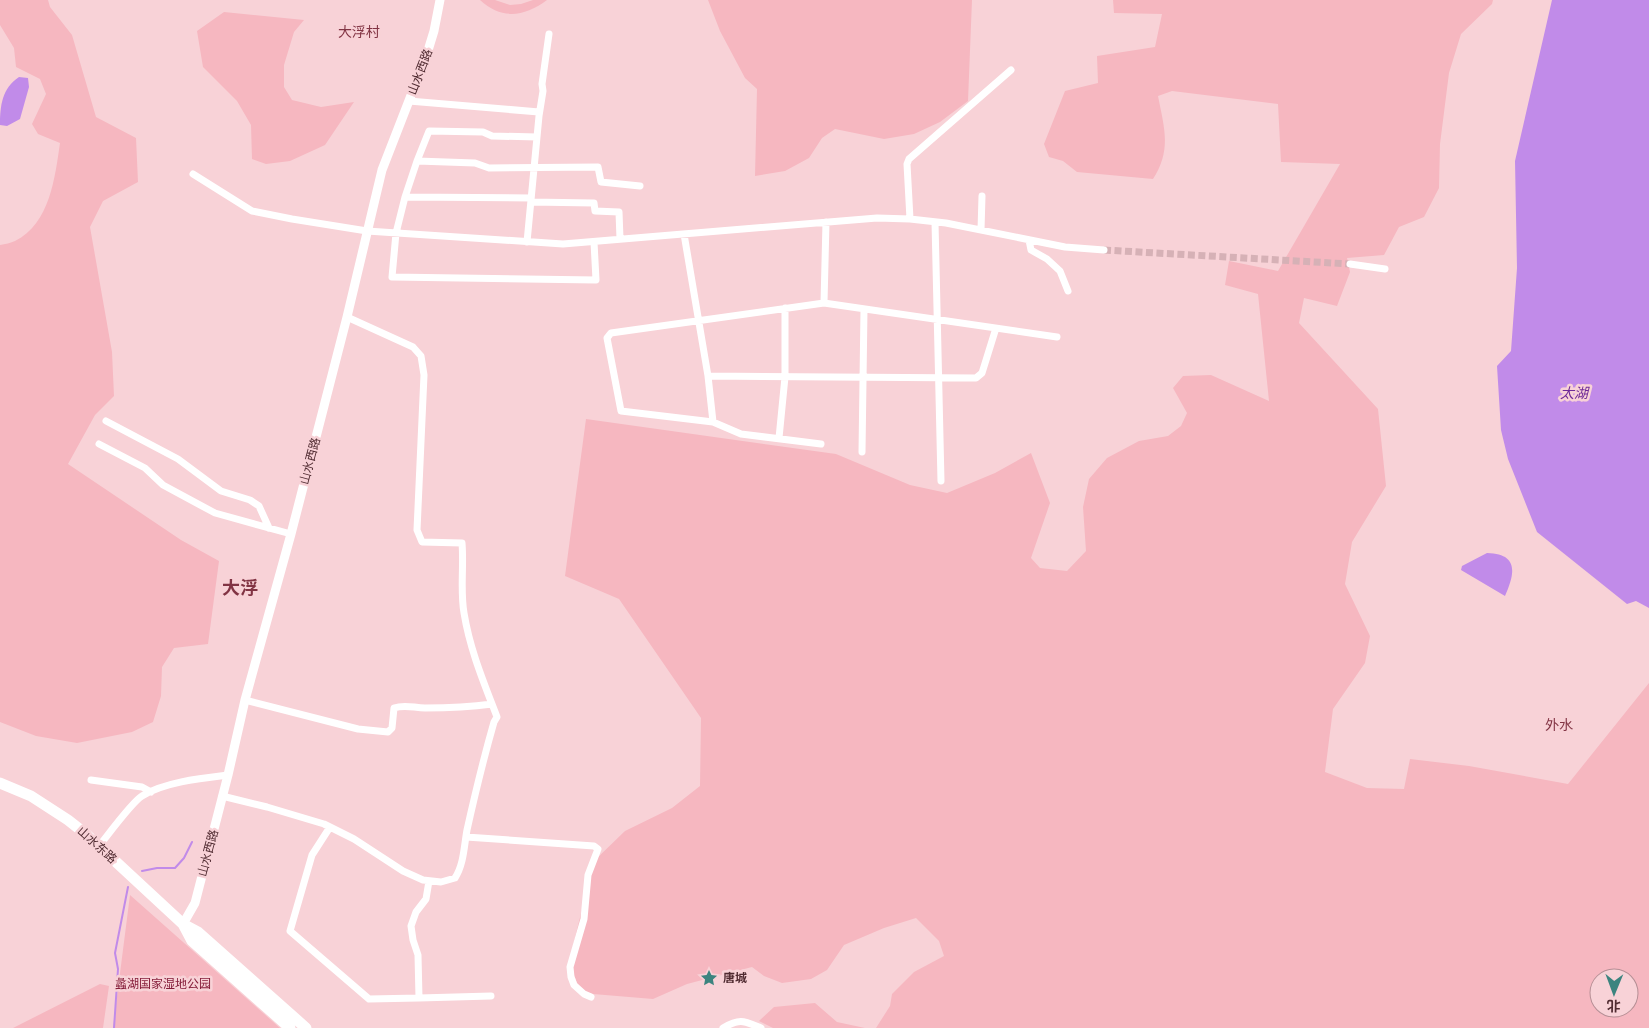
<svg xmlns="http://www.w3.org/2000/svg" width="1649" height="1028" font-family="Raleway,'Noto Sans SC',sans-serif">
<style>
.green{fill:#f6b7c0;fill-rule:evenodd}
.water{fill:#c18be9}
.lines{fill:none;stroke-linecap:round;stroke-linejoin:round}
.stream{stroke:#c18be9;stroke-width:2}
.minor-tunnel{stroke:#d6b1b6;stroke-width:7;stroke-dasharray:7 3.5;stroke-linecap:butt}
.minor{stroke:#fff;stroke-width:7}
.tertiary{stroke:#fff;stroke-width:9}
.trunk{stroke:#fff;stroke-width:11}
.labels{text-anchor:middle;stroke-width:5;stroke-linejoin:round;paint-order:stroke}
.street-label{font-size:12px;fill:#502b31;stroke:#f8d2d7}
.poi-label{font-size:12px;font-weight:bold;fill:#502b31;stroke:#f8d2d7;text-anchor:start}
.park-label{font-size:12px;fill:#851d3a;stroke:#f8d2d7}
.neighbourhood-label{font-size:14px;fill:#823444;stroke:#f8d2d7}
.water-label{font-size:14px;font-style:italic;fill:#6f2997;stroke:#f8d2d7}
.district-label{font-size:18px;font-weight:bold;fill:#823444;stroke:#f8d2d7}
</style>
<rect width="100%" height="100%" fill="#f8d2d7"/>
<path class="green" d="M0,0H48L50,7L72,35L96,117L136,138L138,182L103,201L90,227L112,352L114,396L95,415L68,464L181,540L219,561L208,644L174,648L162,667L161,696L153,722L132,732L77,743L36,736L0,722V245C5,244 11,243 15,241C50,224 55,177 60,143L38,134L32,124L46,94L40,79L16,67L14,48L0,25Z
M480,0H495L510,5L521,4L533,0H547C524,17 502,20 480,0Z
M708,0H972L968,101L940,122L914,134L884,139L835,129L822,138L809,158L785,171L755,176L757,89L745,78L720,31Z
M1113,0H1493L1492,4L1461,34L1449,73L1440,144L1439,188L1424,217L1399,227L1384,255L1347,258L1350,272L1337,306L1304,298L1299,323L1378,409L1386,486L1352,542L1345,584L1370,636L1365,663L1333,709L1325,772L1367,788L1404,789L1410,759L1469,766L1568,784L1649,683V1028H876L890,1006L892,994L914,972L944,956L939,941L916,918L884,928L844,945L827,970L811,979L782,983L764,976L752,967L687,984L653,999L581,993L569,962L594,861L625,831L672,808L700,786L701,718L619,599L565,576L586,419L836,454L910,485L947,493L995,473L1031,453L1050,503L1031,558L1040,568L1067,571L1086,551L1083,507L1089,479L1107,458L1139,441L1168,436L1181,426L1187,413L1173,388L1183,376L1211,375L1269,401L1258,294L1225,285L1229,261L1278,271L1340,164L1281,162L1278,104L1172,91L1158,96C1164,127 1172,150 1153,179L1077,172L1063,161L1049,157L1044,144L1065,91L1098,83L1097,56L1155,47L1162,14L1114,13ZM1599,978H1629V1008H1599Z
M224,12L304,20L294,32L284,65V87L292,100L321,107L354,102L325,145L290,161L266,164L252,159L251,125L237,101L203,67L197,31Z
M130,895L280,1028H113Z
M100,984L109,986L103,1028H13Z
M815,1003L837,1022L865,1028H773L759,1021L774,1007Z"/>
<path class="water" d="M1552,0H1649V608L1636,601L1627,604L1537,532L1508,459L1501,430L1497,366L1511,351L1517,268L1515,161Z
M19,77L28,78L29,87L20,119L7,126L0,125C0,106 2,88 19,77Z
M1487,553C1519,554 1515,573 1505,596L1461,570L1462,566Z"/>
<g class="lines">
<path class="stream" d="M142,871L157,868H175L184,858L192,842
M114,1028L118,969L115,953L128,887"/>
<path class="minor-tunnel" d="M1104,250L1350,264"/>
<path class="minor" d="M409,101L539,112
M417,161L429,131L483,132L492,136L537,137
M193,174L252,211L292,219L367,231L563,244L877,218L910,219L946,223L1065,247L1104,250
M405,197L417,161L475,163L489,168L598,167L601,182L640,186
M531,198L405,197L396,233L392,277L596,280L594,242
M531,202L594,203L595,211L619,212L620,239
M910,219L907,164L909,159L1011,70
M935,222L941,481
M981,230L982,196
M684,234L708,376L713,422
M1029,240L1031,250L1047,259L1060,271L1068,291
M527,242L539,116L543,91L542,84L549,34
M1350,264L1385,269
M824,303L826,222
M708,376L976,378L982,373L996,328
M106,421L178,459L221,491L250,500L259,506L269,528
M779,438L785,377V308
M99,444L145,468L163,485L215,513L291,534
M821,444L741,434L713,422L621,411L607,338L611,333L824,303L1057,337
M862,452L864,309
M245,700L358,729L388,732L392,728L394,708C405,704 414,708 425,708C448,708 470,707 492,704
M91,780L142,787L151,792
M222,796L267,807L324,824L354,839L403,871L423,880L441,882L455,878C464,864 464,846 467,830C475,794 484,757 494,722L497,717C484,683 470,650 464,613C460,590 464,567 462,543L422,542L417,530L424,375L421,356L413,347L347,317
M330,827L312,855L290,931L369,999L419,998L418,955L413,940L411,926L416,912L426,899L429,881
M466,837L594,846L598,849L588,875L584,919L570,967L571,977L574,985L584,994L591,997
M99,846C108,835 132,802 142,796C164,782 203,778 228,775
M419,998L491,996
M723,1028C740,1018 744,1021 761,1028"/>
<path class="tertiary" d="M183,924L195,903L228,775L245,700L291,534L347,317L382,170L426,57L434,31L440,0"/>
<path class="trunk" d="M0,783L31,796L68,820L87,835L183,924L198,932L306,1028
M183,924L192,941L290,1028"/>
</g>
<defs>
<g id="sight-bare" transform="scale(1.35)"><path d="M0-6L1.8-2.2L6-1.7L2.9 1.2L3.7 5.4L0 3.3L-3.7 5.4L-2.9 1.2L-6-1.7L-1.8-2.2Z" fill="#3c847f" stroke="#f8d2d7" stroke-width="2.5" paint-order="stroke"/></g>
</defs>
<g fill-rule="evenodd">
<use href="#sight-bare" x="709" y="978"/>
</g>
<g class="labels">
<g class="street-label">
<text transform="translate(420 72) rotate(-69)" y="4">山水西路</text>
<text transform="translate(310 461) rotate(-75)" y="4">山水西路</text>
<text transform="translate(97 845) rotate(42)" y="4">山水东路</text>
<text transform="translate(208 853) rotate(-75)" y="4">山水西路</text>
</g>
<g class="poi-label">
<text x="723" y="982">唐城</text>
</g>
<g class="park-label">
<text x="163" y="988">蠡湖国家湿地公园</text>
</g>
<g class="neighbourhood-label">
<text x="359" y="37">大浮村</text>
<text x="1559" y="730">外水</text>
</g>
<g class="water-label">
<text x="1574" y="398">太湖</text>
</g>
<g class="district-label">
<text x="240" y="594">大浮</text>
</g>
</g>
<g transform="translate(1614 993) rotate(181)"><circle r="24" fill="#f8d2d7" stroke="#b58f95"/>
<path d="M0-4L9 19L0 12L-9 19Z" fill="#3c847f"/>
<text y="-8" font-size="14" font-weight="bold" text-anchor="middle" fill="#502b31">北</text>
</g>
</svg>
